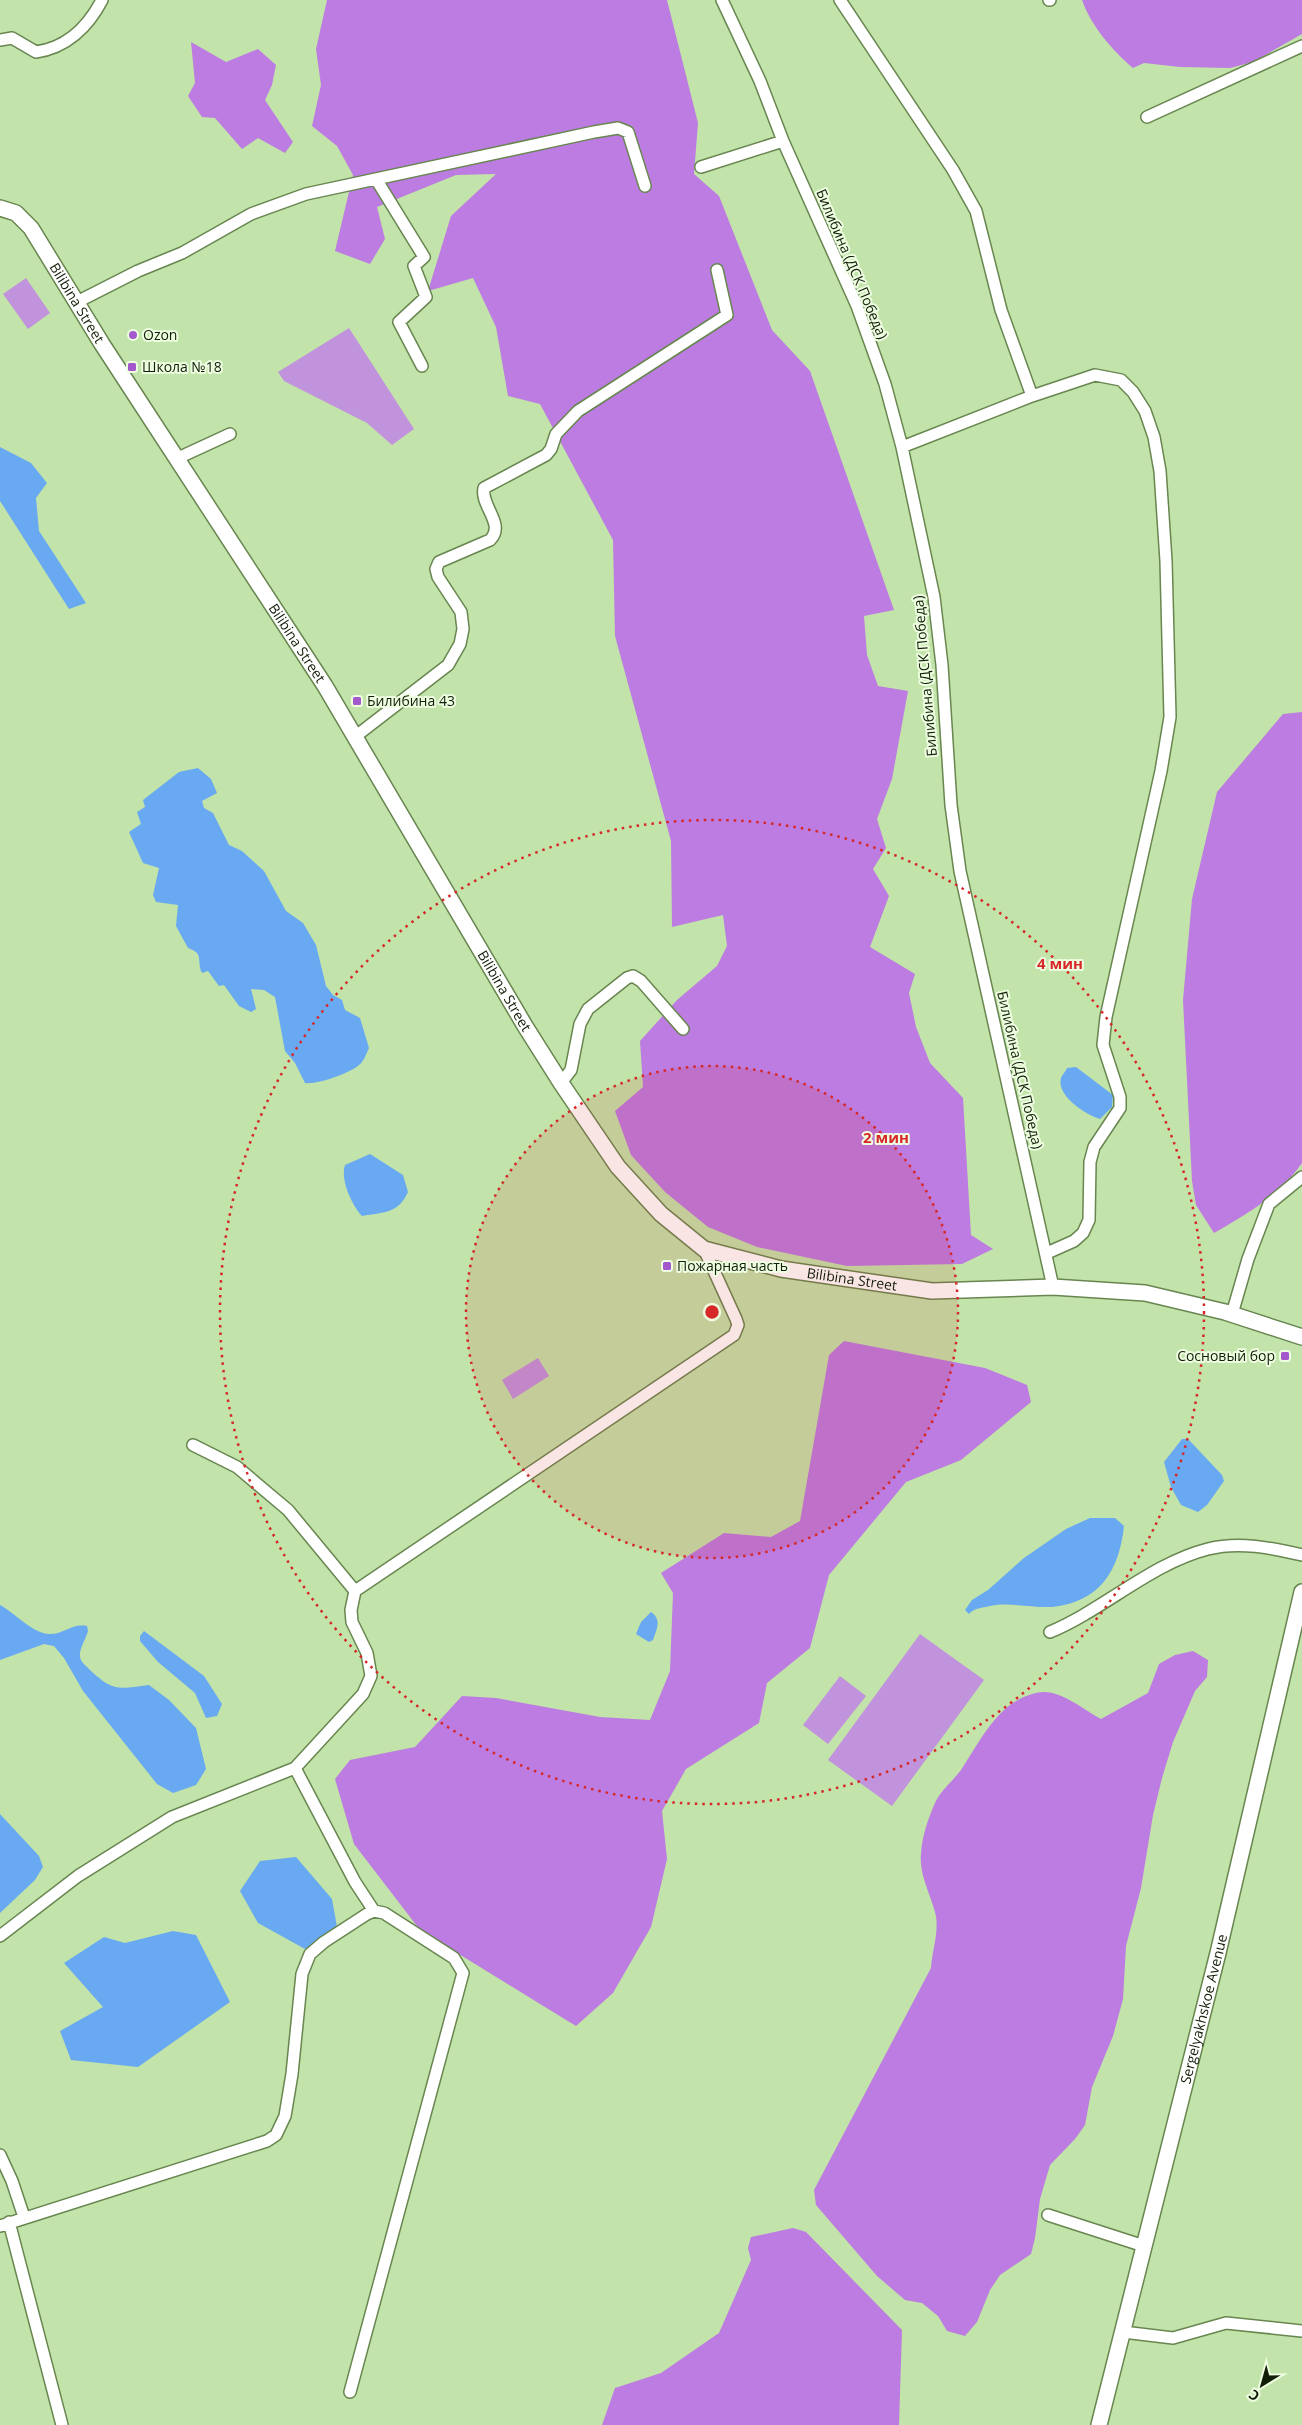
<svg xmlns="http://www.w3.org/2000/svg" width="1302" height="2425" font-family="'Open Sans',sans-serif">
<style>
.green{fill:#c193dd}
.forest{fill:#bc7ce1}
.water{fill:#68a9f2}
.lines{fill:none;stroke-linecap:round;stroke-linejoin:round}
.minor-casing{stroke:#688650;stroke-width:14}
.secondary-casing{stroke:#688650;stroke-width:18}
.minor{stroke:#fff;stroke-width:11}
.secondary{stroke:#fff;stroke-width:15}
.ring{fill:none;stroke:#d62828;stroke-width:2.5;stroke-dasharray:2.5 5}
.poi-dot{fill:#a358cb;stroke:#edfee1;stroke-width:2}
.labels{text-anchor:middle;stroke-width:4;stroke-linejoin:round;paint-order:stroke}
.street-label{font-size:14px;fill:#131e09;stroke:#edfee1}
.poi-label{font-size:14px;fill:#131e09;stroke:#edfee1;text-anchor:start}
.centre{fill:#d62828;stroke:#edfee1;stroke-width:2.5}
.ring-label{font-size:15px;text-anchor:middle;font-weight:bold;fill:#d62828;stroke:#edfee1;stroke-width:4;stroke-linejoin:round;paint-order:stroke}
</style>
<rect width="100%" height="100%" fill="#c2e3a9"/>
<path class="green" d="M26,278L50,313L28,329L3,294Z
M349,328L414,429L392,445L367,423L284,381L278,372Z
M538,1358L549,1376L513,1399L502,1380Z
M920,1634L984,1680L892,1806L828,1760Z
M840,1676L866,1696L828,1744L803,1725Z"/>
<path class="forest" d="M327,0H667L698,123L694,174L719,196L772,330L810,371L894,610L864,616L867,655L878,686L908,691L892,779L877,819L886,848L873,869L889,896L870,947L915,974L909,993L916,1027L930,1063L963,1098L971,1235L993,1249L962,1264L847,1266L757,1247L708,1227L665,1192L631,1155L615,1111L643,1087L640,1041L677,1000L717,966L727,946L723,915L672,927L671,841L615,636L613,540L540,404L508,396L496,327L473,278L428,291L451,216L496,174L456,175L377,207L385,239L370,264L335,251L353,175L337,146L312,126L321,85L316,49Z
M1082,0H1302V34L1253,62L1230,68L1180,67L1144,63L1133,68C1113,51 1091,26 1082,0Z
M191,42L226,62L258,49L276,65L272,85L265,100L293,142L285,153L258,138L242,149L215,118L202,117L188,96L195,83Z
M1302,712V1163C1280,1195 1247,1214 1214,1233L1196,1205L1192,1181L1183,1000L1192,899L1217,792L1283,714Z
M844,1341L985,1368L1027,1385L1031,1402L961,1460L906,1482L829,1575L810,1648L767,1683L759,1723L686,1769L662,1811L667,1859L651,1927L613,1993L576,2026L420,1930L354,1844L335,1779L350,1760L415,1747L462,1696L496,1698L600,1717L650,1720L670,1671L673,1593L661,1573L724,1533L771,1537L800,1521L829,1355Z
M1193,1651L1208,1660L1207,1677L1195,1691L1173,1742L1162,1778L1153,1815L1141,1888L1126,1946L1123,1999L1113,2036L1092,2087L1085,2125L1075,2139L1050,2165L1040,2199L1035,2238L1031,2254L1000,2275L990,2290L977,2322L965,2336L947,2331L938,2316L922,2303L905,2300L877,2276L816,2205L814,2190L931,1968C932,1950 940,1930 935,1912C930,1893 919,1874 921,1854C922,1836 928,1819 935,1803C941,1790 953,1781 961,1770C980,1742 998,1701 1036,1693C1058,1687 1082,1709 1101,1719L1148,1693L1159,1664L1175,1655Z
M793,2228L806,2232L902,2330L899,2425H602L615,2388L661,2373L719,2333L751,2260L748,2248L751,2237Z"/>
<path class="water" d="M0,447L31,463L47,483L36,498L39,531L86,603L69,609L0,501Z
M198,768L211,779L217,793L202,801L204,808L213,813L229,845L242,851L264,871L286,911L303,923L316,945L326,986L333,995L342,1000L345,1010L360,1018L369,1048C367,1052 365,1058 362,1062C355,1072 317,1085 305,1083L295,1063L285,1051L275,997L264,990L251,989L256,1009L251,1012L239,1006L224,985L219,986L208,971L202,973C196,960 205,954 188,948L176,926L178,905L156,902L153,895L159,868L143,863L129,832L141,824L137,812L145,807L143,800L179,772Z
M1076,1067L1113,1095L1112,1107L1100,1119C1086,1115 1056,1096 1061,1078C1062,1075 1066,1071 1067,1068Z
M370,1154L403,1175L408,1192C398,1214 384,1212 362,1216C352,1205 340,1180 345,1165Z
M1182,1439H1188L1222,1475L1224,1481L1207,1505L1198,1512L1181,1505L1171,1487L1164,1462Z
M1090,1518H1115L1124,1526C1119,1571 1100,1602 1052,1607C1031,1608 1011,1602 990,1606C982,1608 974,1608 969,1614L965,1610L972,1600L988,1590L1024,1558L1066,1529Z
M0,1605C15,1613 31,1632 48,1634C64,1635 71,1623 87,1626L88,1631C86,1638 81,1646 80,1653C79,1661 84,1664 89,1669C113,1692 118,1689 149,1685L169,1700L196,1728L206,1769L196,1785L173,1793L157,1784L83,1691L64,1658L54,1646L44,1644L0,1660Z
M651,1612C662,1620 657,1628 653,1640L649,1642L636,1634L641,1622Z
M144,1631L204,1676L222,1704L217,1716L206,1718L195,1693L158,1662L140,1641V1636Z
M0,1814L39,1856L43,1867L35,1880L0,1913Z
M296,1857L332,1899L337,1927L305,1949L258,1923L240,1891L260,1861Z
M173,1931L196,1935L230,2002L138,2067L71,2060L60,2031L103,2007L64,1963L104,1937L125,1943Z"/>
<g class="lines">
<g class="minor-casing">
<path id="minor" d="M722,0L760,81L783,141L857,306L885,384L902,447L934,597L942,665L951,805L960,871L1053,1287
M840,0L953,170L976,211L1001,310L1032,396
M1049,0H1050
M0,40L12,38L36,52C66,48 88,27 102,0
M1147,117L1302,46
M701,167L783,141
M376,179L424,257L414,266L426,297L399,322L422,366
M77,302L138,271L182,253L251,214L306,194L594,132L618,128L628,132L645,186
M902,447L1032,396L1095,375L1121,380L1133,392L1145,411L1154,437L1160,471L1166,561L1170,717L1161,771L1106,1017L1103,1045L1120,1097V1108L1094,1147L1090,1162L1089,1220L1083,1233L1074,1241L1047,1253
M178,458L230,434
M356,736L448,665L460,644L463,629L461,612L438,577L436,569L439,562L490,540C506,524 480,506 484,488L546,455L551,449L556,434L578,411L727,315L717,270
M561,1083L571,1070L580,1024L588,1009L627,978L633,976L641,981L683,1029
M1232,1314L1248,1259L1269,1204L1302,1177
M355,1591L734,1335L738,1325L736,1319L704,1249
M1050,1632C1103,1610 1152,1563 1208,1549C1239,1541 1272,1548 1302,1555
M295,1768L355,1882L374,1911
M0,1936L78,1876L172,1817L295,1768L363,1694L371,1676L367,1653L352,1622L351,1610L355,1591L288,1510L237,1467L193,1445
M0,2155L12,2181L24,2217
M1048,2215L1144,2246
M9,2222L62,2425
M0,2226L267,2141L276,2135L285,2116L292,2074L302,1974L310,1954L324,1942L367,1914L374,1911L384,1913L454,1958L463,1973L350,2392
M1123,2332L1173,2338L1226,2323L1302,2331"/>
</g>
<g class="secondary-casing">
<g id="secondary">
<path id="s1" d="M0,208L16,213L31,228L102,344L325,686L525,1026L561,1083L618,1167L661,1214L704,1249L781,1269L932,1291L1053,1287L1145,1293L1225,1312L1302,1337"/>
<path id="s2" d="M1099,2425L1218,1953L1302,1592"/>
</g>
</g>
<use href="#minor" class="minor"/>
<use href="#secondary" class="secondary"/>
</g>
<circle cx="712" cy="1312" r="246" fill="#d62828" fill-opacity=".12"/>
<g class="ring">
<circle cx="712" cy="1312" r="246"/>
<circle cx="712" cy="1312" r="492"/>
</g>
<g class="poi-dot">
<circle cx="133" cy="335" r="5"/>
<rect x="127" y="362" width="10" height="10" rx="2.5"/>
<rect x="352" y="696" width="10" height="10" rx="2.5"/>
<rect x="662" y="1261" width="10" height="10" rx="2.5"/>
<rect x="1280" y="1351" width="10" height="10" rx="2.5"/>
</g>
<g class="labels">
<g class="street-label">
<text transform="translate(852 264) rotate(67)" y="5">Билибина (ДСК Победа)</text>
<text dy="5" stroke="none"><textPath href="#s1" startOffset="126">Bilibina Street</textPath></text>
<text dy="5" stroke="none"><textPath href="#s1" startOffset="531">Bilibina Street</textPath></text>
<text transform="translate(925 676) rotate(-95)" y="5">Билибина (ДСК Победа)</text>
<text dy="5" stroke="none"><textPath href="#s1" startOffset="936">Bilibina Street</textPath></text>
<text transform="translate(1020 1070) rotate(77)" y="5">Билибина (ДСК Победа)</text>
<text dy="5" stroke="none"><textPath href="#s1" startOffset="1416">Bilibina Street</textPath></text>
<text dy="5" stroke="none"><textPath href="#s2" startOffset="429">Sergelyakhskoe Avenue</textPath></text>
</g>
<g class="poi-label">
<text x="143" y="340">Ozon</text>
<text x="142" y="372">Школа №18</text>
<text x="367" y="706">Билибина 43</text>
<text x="677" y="1271">Пожарная часть</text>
<text x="1275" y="1361" text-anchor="end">Сосновый бор</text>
</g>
</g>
<circle cx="712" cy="1312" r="8" class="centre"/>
<g class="ring-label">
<text x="1060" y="969">4 мин</text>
<text x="886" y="1143">2 мин</text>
</g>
<g transform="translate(1262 2385) rotate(217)" stroke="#edfee1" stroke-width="4" paint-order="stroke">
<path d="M0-4L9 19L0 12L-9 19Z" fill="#131e09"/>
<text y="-8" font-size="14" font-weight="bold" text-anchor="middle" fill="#131e09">С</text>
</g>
</svg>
